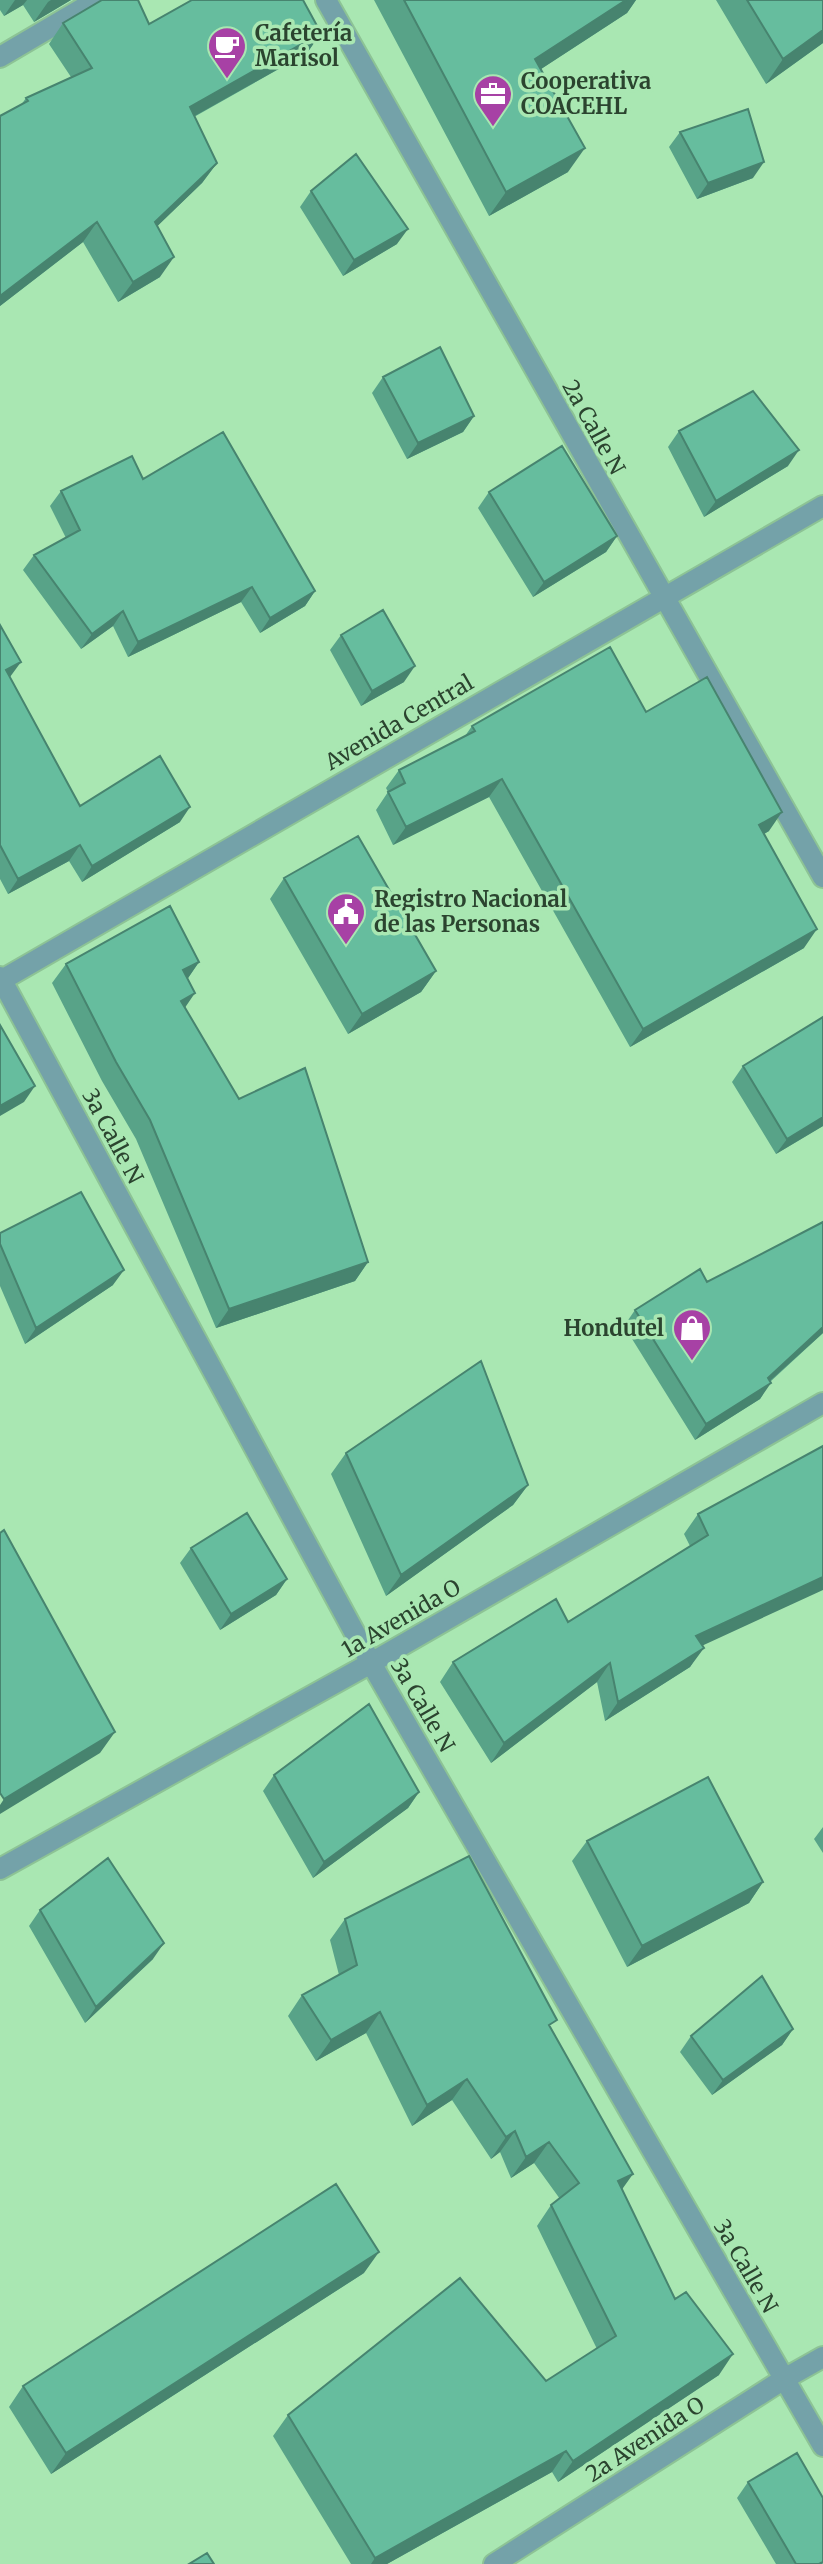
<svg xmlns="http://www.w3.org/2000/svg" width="823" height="2564" font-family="Merriweather,serif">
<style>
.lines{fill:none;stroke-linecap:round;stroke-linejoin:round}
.minor-casing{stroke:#8dc395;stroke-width:24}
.minor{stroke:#74a2a9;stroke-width:20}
.wall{fill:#58a388}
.shaded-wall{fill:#47846f}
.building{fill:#66bd9e;stroke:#47846f;stroke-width:2}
.labels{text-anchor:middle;stroke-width:7;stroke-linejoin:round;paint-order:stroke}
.poi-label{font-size:22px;font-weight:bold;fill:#2b442f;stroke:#a9e7b2;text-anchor:start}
.street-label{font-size:22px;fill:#2b442f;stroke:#a9e7b2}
</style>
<rect width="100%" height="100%" fill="#a9e7b2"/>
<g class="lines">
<g class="minor-casing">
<path id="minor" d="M326,0L823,877
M0,57L97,0
M0,977L371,1663L823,2446
M0,981L823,506
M0,1869L371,1663L823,1403
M494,2564L784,2379L823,2357"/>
</g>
<use href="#minor" class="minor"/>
</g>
<path class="wall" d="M0,0H71L34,22L23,5L4,16L0,10Z
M374,0H636L627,13L541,69L568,172L489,216Z
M716,0H823V43L766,84Z
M63,23L149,24L321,33L307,53L194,117L217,163L202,183L157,226L160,277L118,302L83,242L0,306V116L21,105L26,98L71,77L49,44Z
M680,132L753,178L697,199L669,147Z
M311,191L397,244L343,276L300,207Z
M383,377L474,416L463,432L407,459L372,393Z
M679,431L788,466L704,517L668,447Z
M143,479L315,591L305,606L260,633L241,602L128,657L113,626L81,649L23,570L34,555L66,538L50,506L61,491Z
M489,492L617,536L606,552L533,597L478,508Z
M0,625L10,678L80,806L180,822L82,882L69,861L8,894L0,879Z
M341,635L404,682L361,706L330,650Z
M646,712L769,831L764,834L804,948L630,1047L489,797L393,845L376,810L388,792L386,788L399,770L465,736L472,726Z
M284,878L436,971L421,992L348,1034L270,899Z
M199,962L188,978L185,1008L239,1099L368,1262L355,1281L216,1328L136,1139L102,1081L52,983L66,964Z
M743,1066L823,1126L776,1154L732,1082Z
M823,1222V1333L770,1382L760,1399L695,1440L624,1326L635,1310L707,1282Z
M0,1233L113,1285L25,1344L0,1286Z
M823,1446L690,1667L605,1721L597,1682L491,1763L440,1682L453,1662L568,1622L690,1546L684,1534L698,1514Z
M346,1453L528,1485L513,1505L386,1596L331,1474Z
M191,1548L287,1579L276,1595L220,1630L180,1563Z
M274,1775L419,1792L408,1808L313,1878L263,1791Z
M823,1827V1853L814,1839Z
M587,1841L763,1882L749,1903L627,1967L572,1861Z
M40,1910L153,1959L85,2023L29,1926Z
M345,1919L551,2028L622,2190L675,2299L719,2375L558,2482L552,2472L387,2564H351L273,2436L288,2415L546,2381L597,2349L537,2226L551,2205L560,2199L534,2163L511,2178L500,2152L491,2159L452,2100L412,2126L366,2033L316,2061L288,2016L302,1995L339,1975L330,1940Z
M793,2029L782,2045L712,2095L680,2052L691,2036Z
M364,2273L51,2474L9,2407L23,2386Z
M748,2482L823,2564H776L737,2498Z"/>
<path class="shaded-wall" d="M15,0H27L23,5L4,16Z
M51,0H71L34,22L48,2Z
M626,0H636L627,13L518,84L535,59Z
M823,30V43L766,84L783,59Z
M321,33L307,53L175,127L190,107Z
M585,148L568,172L489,216L506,192Z
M764,162L753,178L697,199L708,183Z
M217,163L202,183L141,242L155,222Z
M97,222L83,242L0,306V296Z
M408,229L397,244L343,276L354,260Z
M174,257L160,277L118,302L133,282Z
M474,416L463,432L407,459L418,443Z
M799,450L788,466L704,517L716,501Z
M617,536L606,552L533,597L544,582Z
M252,587L241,602L128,657L138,642Z
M315,591L305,606L260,633L270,618Z
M123,611L113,626L81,649L92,634Z
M21,662L10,677L6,670Z
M415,666L404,682L361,706L372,691Z
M502,779L489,797L393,845L406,827Z
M190,807L180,822L82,882L92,866Z
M782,812L769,831L746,844L759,825Z
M80,845L69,861L8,894L18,879Z
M817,929L804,948L630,1047L643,1029Z
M199,962L186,981L183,970Z
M436,971L421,992L348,1034L362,1014Z
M195,993L182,1012L181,1001Z
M35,1086L24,1102L0,1116V1106Z
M823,1117V1126L776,1154L787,1139Z
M368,1262L355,1281L216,1328L229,1309Z
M124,1270L113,1285L25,1344L36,1328Z
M823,1327V1333L761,1389L771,1383L760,1399L695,1440L706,1424L768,1378Z
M528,1485L513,1505L386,1596L401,1575Z
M823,1577V1590L682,1655L696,1636Z
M287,1579L276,1595L220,1630L231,1614Z
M704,1648L690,1667L605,1721L618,1702Z
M610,1663L597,1682L491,1763L504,1743Z
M115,1732L100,1753L0,1814V1805L4,1799Z
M419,1792L408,1808L313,1878L324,1862Z
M763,1882L749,1903L627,1967L642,1946Z
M164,1943L153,1959L85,2023L96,2007Z
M380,2012L366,2033L316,2061L331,2040Z
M793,2029L782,2045L712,2095L723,2080Z
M467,2079L452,2100L412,2126L427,2105Z
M515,2131L500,2152L491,2159L506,2137Z
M549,2142L534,2163L511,2178L526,2157Z
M633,2174L618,2195V2181Z
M379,2252L364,2273L51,2474L66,2453Z
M733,2354L719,2375L558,2482L573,2461Z
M566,2451L552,2472L387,2564H371L375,2558Z"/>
<path class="building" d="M102,0H138L149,24L192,0H303L321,33L190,107L217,163L155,222L174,257L133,282L97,222L0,296V116L28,101L26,98L92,68L63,23Z
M404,0H626L535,59L585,148L506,192Z
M747,0H823V30L783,59Z
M748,109L764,162L708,183L680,132Z
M356,154L408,229L354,260L311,191Z
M440,347L474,416L418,443L383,377Z
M753,391L799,450L716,501L679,431Z
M223,432L315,591L270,618L252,587L138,642L123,611L92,634L34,555L80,530L61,491L132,456L143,479Z
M562,446L617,536L544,582L489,492Z
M383,610L415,666L372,691L341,635Z
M0,625L21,662L6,670L80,806L160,756L190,807L92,866L80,845L18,879L0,845Z
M610,647L646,712L707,677L782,812L759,825L817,929L643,1029L502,779L406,827L388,792L405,783L399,770L475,731L472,726Z
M358,836L436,971L362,1014L284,878Z
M170,906L199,962L183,970L195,993L181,1001L239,1099L305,1068L368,1262L229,1309L150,1120L116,1062L66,964Z
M823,1017V1117L787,1139L743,1066Z
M0,1025L35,1086L0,1106Z
M81,1192L124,1270L36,1328L0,1244V1233Z
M823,1222V1327L768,1378L771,1383L706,1424L635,1310L700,1269L707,1282Z
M481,1361L528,1485L401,1575L346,1453Z
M823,1446V1577L696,1636L704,1648L618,1702L610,1663L504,1743L453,1662L556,1599L568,1622L708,1535L698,1514Z
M247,1513L287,1579L231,1614L191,1548Z
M4,1530L115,1732L4,1799L0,1793V1533Z
M369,1704L419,1792L324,1862L274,1775Z
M708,1777L763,1882L642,1946L587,1841Z
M469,1856L557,2020L549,2025L633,2174L618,2181L675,2299L686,2292L733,2354L573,2461L566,2451L375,2558L288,2415L460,2278L546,2381L616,2336L551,2205L579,2183L549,2142L526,2157L515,2131L506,2137L467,2079L427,2105L380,2012L331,2040L302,1995L357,1965L345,1919Z
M108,1858L164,1943L96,2007L40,1910Z
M762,1976L793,2029L723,2080L691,2036Z
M336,2184L379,2252L66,2453L23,2386Z
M797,2453L823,2498V2562L819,2564H796L748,2482Z
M207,2553L214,2564H189Z"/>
<defs>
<g id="cafe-pin" transform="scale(2)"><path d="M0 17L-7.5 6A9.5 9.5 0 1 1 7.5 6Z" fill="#a741a5" stroke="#a9e7b2"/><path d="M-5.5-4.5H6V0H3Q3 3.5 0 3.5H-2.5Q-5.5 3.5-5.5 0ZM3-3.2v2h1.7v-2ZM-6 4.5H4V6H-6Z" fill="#fff"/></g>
<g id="office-pin" transform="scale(2)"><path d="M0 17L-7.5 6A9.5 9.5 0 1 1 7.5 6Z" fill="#a741a5" stroke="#a9e7b2"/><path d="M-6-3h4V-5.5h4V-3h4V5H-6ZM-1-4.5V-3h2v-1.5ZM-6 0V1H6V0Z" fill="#fff"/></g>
<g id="civic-pin" transform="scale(2)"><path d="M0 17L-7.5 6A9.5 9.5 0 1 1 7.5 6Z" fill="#a741a5" stroke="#a9e7b2"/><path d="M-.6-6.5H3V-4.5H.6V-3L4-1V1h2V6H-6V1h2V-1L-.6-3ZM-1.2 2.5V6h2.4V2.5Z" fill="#fff"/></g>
<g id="shop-pin" transform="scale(2)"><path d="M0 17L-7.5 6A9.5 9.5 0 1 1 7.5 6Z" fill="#a741a5" stroke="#a9e7b2"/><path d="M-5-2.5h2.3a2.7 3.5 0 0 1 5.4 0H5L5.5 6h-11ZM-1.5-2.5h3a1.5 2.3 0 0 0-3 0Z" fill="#fff"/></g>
</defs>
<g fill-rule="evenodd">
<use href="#cafe-pin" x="227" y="46"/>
<use href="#office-pin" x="493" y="94"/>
<use href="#civic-pin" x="346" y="912"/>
<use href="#shop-pin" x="692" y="1328"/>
</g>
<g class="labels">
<g class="poi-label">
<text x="255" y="41">Cafetería<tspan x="255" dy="25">Marisol</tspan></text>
<text x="521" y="89">Cooperativa<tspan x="521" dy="25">COACEHL</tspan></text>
<text x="374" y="907">Registro Nacional<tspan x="374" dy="25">de las Personas</tspan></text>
<text x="664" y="1336" text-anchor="end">Hondutel</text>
</g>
<g class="street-label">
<text transform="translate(594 427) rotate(61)" y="8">2a Calle N</text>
<text transform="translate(399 722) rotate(-30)" y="8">Avenida Central</text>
<text transform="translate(113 1136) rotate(62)" y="8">3a Calle N</text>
<text transform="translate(401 1618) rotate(-30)" y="8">1a Avenida O</text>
<text transform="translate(423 1705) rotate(60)" y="8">3a Calle N</text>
<text transform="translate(746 2266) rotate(60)" y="8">3a Calle N</text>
<text transform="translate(645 2439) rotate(-33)" y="8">2a Avenida O</text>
</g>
</g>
</svg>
